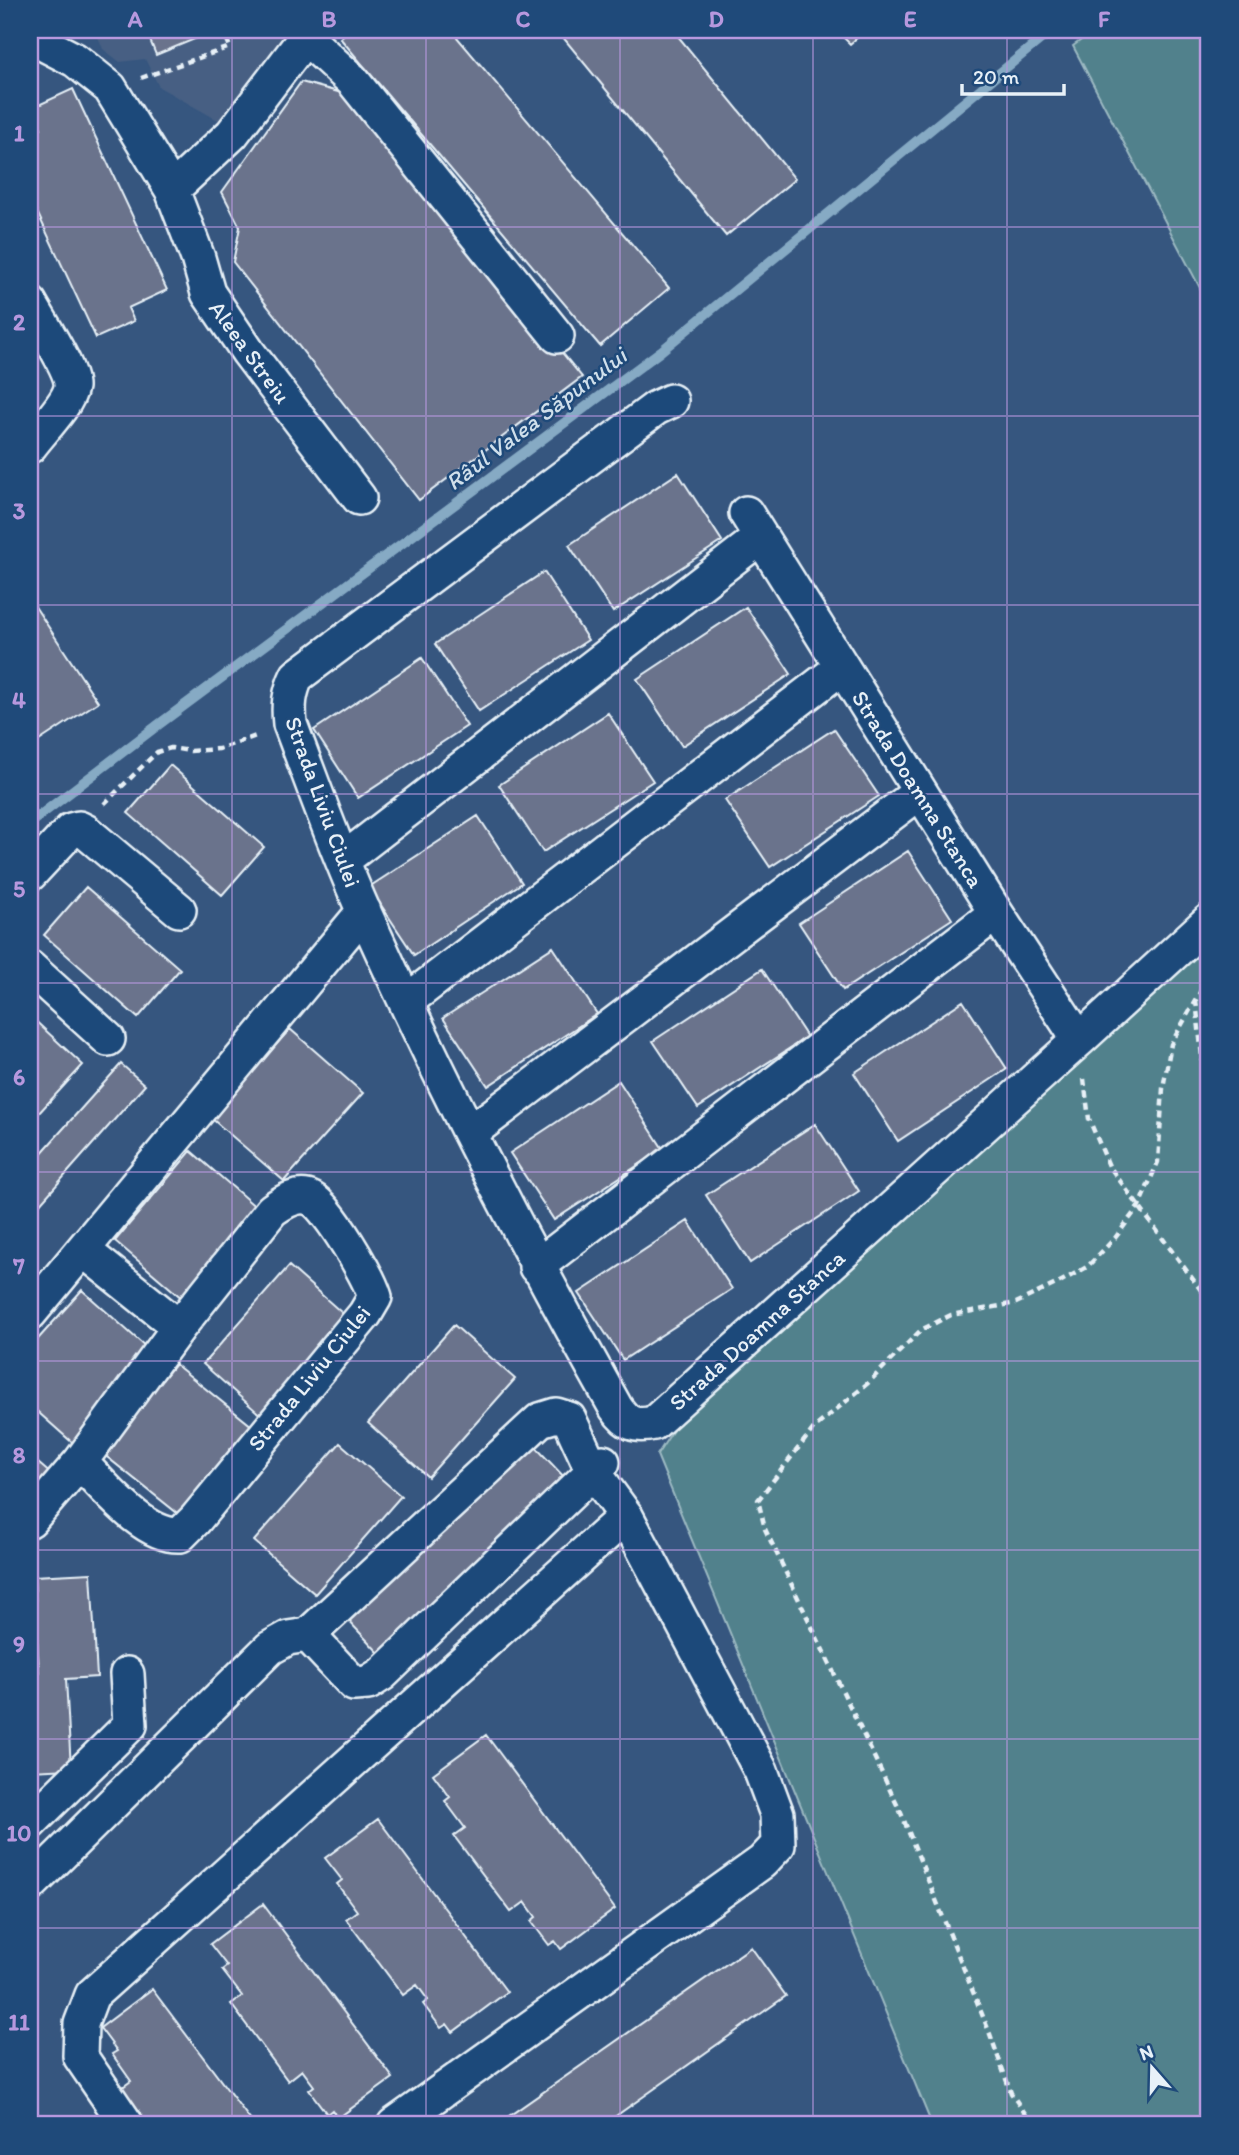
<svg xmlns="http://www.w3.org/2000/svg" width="1239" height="2155" font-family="Itim,sans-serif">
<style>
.built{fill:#465f83}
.green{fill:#51818c;stroke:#9cb9c2;stroke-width:2}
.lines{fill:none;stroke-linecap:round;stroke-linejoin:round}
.stream{stroke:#86aac4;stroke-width:10}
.building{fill:#6a738c;stroke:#e8f1f8;stroke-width:2}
.minor-casing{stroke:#e8f1f8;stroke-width:38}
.path{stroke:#e8f1f8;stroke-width:4.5;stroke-dasharray:7 5;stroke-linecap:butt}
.minor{stroke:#1f4a7a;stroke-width:33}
.grid{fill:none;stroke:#b798de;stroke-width:2;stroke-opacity:0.55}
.labels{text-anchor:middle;stroke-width:5;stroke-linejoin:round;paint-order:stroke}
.street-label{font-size:23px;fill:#e8f1f8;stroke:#1f4a7a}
.water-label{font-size:24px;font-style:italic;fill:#cfdfeb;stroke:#1f4a7a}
.neatline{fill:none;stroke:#b798de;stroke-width:2.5}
.grid-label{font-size:23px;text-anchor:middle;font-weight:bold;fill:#b798de}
</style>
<rect width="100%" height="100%" fill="#36567f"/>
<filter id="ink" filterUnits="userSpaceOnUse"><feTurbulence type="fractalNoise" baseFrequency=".0143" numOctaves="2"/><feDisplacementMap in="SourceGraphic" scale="14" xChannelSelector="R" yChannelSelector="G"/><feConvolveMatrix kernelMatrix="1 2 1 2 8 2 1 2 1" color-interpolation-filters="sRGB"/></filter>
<g filter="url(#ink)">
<path class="built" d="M95,30H288L223,123L159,87L145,59L120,62L103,49Z"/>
<path class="green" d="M1095,30H1209V305L1073,46Z
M1209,900V2125H932L657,1455L690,1404L1078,1040Z"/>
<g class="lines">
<path class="stream" d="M30,823L158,725L661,351L1052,30"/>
</g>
<path class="building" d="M146,30H199L202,36L156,55Z
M349,30H451L669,288L600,346L340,38Z
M557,30H673L795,179L726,236Z
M836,30H866L850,44Z
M301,82L353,96L582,377L419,500L233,262L240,227L222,192Z
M73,89L167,290L128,308L134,321L96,338L30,197V133L41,128L32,108Z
M678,473L722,541L613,612L569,545Z
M544,572L588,640L479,711L435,644Z
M30,599L98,702L30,747Z
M746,607L791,674L682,746L637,679Z
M422,658L467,726L358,798L314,730Z
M608,713L653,781L543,852L499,785Z
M834,729L879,796L770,867L725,800Z
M170,765L264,847L222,895L128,813Z
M478,816L522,883L414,955L369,887Z
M908,851L952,919L843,990L799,923Z
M86,887L180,969L138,1018L44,935Z
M553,947L597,1014L488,1086L443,1018Z
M762,969L807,1037L698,1108L653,1041Z
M963,1001L1007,1069L898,1141L854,1073Z
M30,1016L83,1065L37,1115L30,1109Z
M290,1029L363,1093L284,1181L211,1118Z
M121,1064L145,1085L30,1215V1166Z
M619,1081L663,1149L554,1220L510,1153Z
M815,1124L859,1191L750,1263L706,1195Z
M191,1151L266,1216L190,1305L115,1241Z
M688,1221L732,1289L623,1360L579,1293Z
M289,1266L350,1320L264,1418L203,1364Z
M82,1290L155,1355L75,1445L30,1405V1348Z
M454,1325L515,1379L428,1477L368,1423Z
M175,1364L258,1431L186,1520L102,1453Z
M531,1442L565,1478L379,1653L345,1617Z
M340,1443L401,1496L315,1594L254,1541Z
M30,1456L52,1475L30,1501Z
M91,1573L97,1677L66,1679L71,1769L30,1771V1674L39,1673L34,1576Z
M486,1735L615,1909L561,1949L555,1941L549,1945L531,1921L536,1917L525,1902L511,1912L454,1836L465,1828L445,1801L450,1797L433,1774Z
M378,1819L507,1992L453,2032L447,2024L441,2028L423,2004L428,2000L417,1985L403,1995L346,1919L357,1911L337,1884L342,1880L325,1858Z
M263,1904L393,2078L338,2118L332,2110L327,2114L309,2090L314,2086L302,2070L288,2081L231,2004L242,1996L222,1970L227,1966L210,1944Z
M751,1947L786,1996L603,2125H496Z
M152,1989L254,2125H147L120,2089L131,2081L112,2054L117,2051L100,2028Z"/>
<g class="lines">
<g class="minor-casing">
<path id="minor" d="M305,37L353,81L557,336
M46,45L75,60L110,88L172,190L198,258L208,293L248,352L359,498
M172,190L232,134L311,30
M30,303C39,320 73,371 71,387C69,403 40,432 30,446
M671,401L656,408L297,676C289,693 288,706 290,724C314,787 336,850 364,912C440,1081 525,1246 616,1408C627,1424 635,1427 654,1423L1079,1040L996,913L746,513
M343,860L761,537
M30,874L71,830L79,828L85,831L179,910
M30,968L108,1039
M407,1001L842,667
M1079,1040L1209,921
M470,1133L920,792
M83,1250L179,1327
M536,1267L996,913
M30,1313L364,911
M30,1520L80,1462L179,1327L272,1210C283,1202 298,1192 312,1199C329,1208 369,1277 375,1297L365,1314L195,1520L180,1535C144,1537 104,1486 80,1462
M308,1635L540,1420L556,1415L569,1419L593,1471L626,1516
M30,1823L130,1725L127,1674
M30,1885L270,1648L288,1638L308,1635L354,1684L368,1683L382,1674L603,1462
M127,2125L80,2056L81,2024L92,1995L626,1516L761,1771L777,1814L778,1845L762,1862L394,2125"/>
</g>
<path class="path" d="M141,78L230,47L223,30
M104,804L157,752L171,748L190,751L219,749L259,735
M1196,1000L1209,1124
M1084,1079L1089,1119L1109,1166L1209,1301
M1033,2125L1011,2093L990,2034L901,1813L765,1529L758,1500L814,1428L868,1383L921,1330L951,1315L1016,1303L1056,1284L1087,1267L1115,1238L1139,1206L1158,1162L1163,1088L1171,1044L1209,976"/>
<use href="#minor" class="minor"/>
</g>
</g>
<path class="grid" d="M232,30V2125M426,30V2125M620,30V2125M813,30V2125M1007,30V2125M30,227H1209M30,416H1209M30,605H1209M30,794H1209M30,983H1209M30,1172H1209M30,1361H1209M30,1550H1209M30,1739H1209M30,1928H1209"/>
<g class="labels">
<g class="street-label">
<text transform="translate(250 352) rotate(54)" y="8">Aleea Streiu</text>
<text transform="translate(918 789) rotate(58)" y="8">Strada Doamna Stanca</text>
<text transform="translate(323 802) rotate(70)" y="8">Strada Liviu Ciulei</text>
<text transform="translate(757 1330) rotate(-42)" y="8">Strada Doamna Stanca</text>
<text transform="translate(309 1378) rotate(-51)" y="8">Strada Liviu Ciulei</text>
</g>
<g class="water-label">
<text transform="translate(536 419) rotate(-37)" y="8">Râul Valea Săpunului</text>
</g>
</g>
<rect width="1239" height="2155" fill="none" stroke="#1f4a7a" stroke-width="77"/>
<g transform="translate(1152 2068) rotate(340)" stroke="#1f4a7a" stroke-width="5" paint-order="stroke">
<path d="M0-5L12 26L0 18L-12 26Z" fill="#e8f1f8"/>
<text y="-10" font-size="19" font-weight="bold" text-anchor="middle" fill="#e8f1f8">N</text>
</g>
<path d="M962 84v10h102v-10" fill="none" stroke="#e8f1f8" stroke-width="3.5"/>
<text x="973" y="84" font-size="21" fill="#e8f1f8" stroke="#1f4a7a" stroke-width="5" paint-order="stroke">20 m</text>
<rect x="38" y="38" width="1162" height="2078" class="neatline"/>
<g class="grid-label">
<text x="135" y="27">A</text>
<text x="329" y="27">B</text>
<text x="523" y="27">C</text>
<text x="716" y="27">D</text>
<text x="910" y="27">E</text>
<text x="1104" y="27">F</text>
<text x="19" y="141">1</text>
<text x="19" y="330">2</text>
<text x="19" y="519">3</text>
<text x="19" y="708">4</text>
<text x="19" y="897">5</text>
<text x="19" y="1085">6</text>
<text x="19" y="1274">7</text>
<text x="19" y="1463">8</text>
<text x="19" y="1652">9</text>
<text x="19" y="1841">10</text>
<text x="19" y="2030">11</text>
</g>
</svg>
